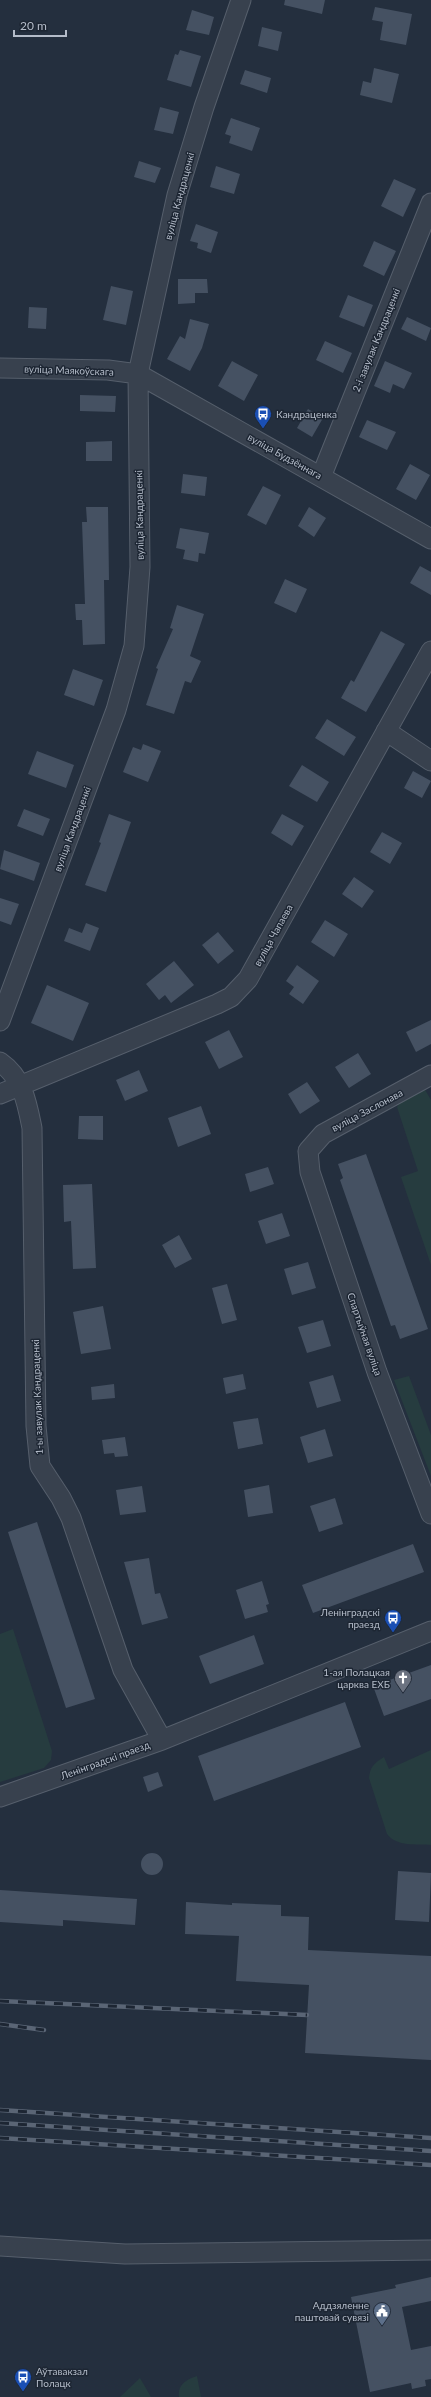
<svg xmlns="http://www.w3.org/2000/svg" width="431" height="2397" font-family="Lato,sans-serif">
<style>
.green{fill:#263c3f}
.building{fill:#455162}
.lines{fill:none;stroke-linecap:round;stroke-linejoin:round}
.minor-casing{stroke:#565f6c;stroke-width:21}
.minor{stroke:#38414e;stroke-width:19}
.rail-casing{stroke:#5a6575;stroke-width:4.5}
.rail{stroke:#1d2633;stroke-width:3;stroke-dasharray:9;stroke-linecap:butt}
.labels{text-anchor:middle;stroke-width:3;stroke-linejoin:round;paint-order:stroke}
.street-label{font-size:10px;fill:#b4bcc9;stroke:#1d2633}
.poi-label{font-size:10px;fill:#b4bcc9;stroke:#1d2633;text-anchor:end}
</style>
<rect width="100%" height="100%" fill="#242f3e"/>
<path class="green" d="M424,1088L431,1100V1265L401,1177L418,1171L397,1107L402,1100Z
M409,1376L431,1435V1476L394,1380Z
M13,1629L52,1751L51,1760L44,1768L0,1782V1634Z
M431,1750V1845C416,1844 397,1847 387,1834L369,1778C370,1767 374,1763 384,1757L389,1769Z
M197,2376L201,2397H179C177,2385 187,2379 197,2376Z
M140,2378L151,2397H120L121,2396Z"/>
<path class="building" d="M285,0H325L322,14L284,5Z
M375,7L412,14L406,45L380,40L383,22L372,20Z
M192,10L214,17L209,35L186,30Z
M262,27L282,32L278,51L258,46Z
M180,50L201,56L191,87L167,80L175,54L178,55Z
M374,68L399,74L392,103L360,95L363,81L371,83Z
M245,70L271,78L267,93L240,84Z
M160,107L179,112L173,134L154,130Z
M231,118L260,128L252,151L229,143L231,136L225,134Z
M139,161L161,168L155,183L134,177Z
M216,166L240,174L234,194L210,187Z
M394,179L416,189L403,217L381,206Z
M196,224L218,232L211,253L197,248L198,243L190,241Z
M374,241L396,251L384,276L363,266Z
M178,279H207L208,293H195V303L178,304Z
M111,286L133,291L126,325L103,320Z
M348,295L373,305L364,327L339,317Z
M29,307L47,308L46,329L28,328Z
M407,317L431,328L426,341L401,329Z
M190,319L209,324L202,348L190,371L167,359L180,336L185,339Z
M325,341L352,353L343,373L316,360Z
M232,361L258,375L244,401L218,386Z
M385,361L412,373L404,389L393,384L390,393L374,386Z
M80,395L116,396L115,412L80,411Z
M308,409L323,418L312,437L297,428Z
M367,420L396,432L387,450L359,437Z
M112,441V461H86V442Z
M410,464L430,475L416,500L396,489Z
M183,474L207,477L205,496L181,493Z
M263,486L281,495L266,525L247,515Z
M86,507H108L109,580H104L105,644L83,645L82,620H76L75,604H85L82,522H87Z
M309,507L326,518L314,537L298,526Z
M180,528L209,533L205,554L199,553L198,562L183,559L185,550L176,548Z
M420,566L431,572V595L410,583Z
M285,579L307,589L296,613L274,603Z
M177,605L204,614L190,656L201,661L191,683L185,681L174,714L146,705L158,669L156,668L173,629L170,628Z
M381,631L405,644L366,712L341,698L351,680L354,682Z
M73,669L103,680L94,706L64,695Z
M327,719L356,737L344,756L315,738Z
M143,744L161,751L148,782L123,772L133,747L141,750Z
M37,751L74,765L66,788L28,774Z
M302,765L329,782L317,802L289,786Z
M413,771L431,781L422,798L404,788Z
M24,809L50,819L43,836L17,826Z
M109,814L131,822L106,892L85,885L101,843L99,842Z
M282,814L304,826L292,846L271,833Z
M382,832L402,843L390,864L370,852Z
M4,850L40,863L34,881L0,869Z
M354,877L374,891L362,908L342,894Z
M0,898L19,904L11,925L0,921Z
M325,920L348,934L334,957L311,942Z
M86,923L99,928L90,951L64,941L69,928L82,933Z
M218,932L234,951L218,964L202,945Z
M174,961L194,985L171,1003L165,995L159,1000L146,984Z
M297,965L319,981L303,1004L289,994L294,987L286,981Z
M47,985L89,1003L73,1041L31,1023Z
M431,1020V1044L416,1052L406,1032Z
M229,1030L243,1057L219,1069L205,1042Z
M358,1053L371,1074L349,1088L335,1067Z
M139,1070L148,1091L125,1101L116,1080Z
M307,1082L320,1101L300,1114L288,1094Z
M201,1106L211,1134L178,1147L168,1118Z
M79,1116H103V1140L78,1139Z
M366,1154L428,1329L400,1339L395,1325L391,1326L340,1180L343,1178L338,1164Z
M268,1167L274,1184L250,1192L245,1174Z
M92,1184L96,1268L73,1269L71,1221L64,1222L63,1185Z
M282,1213L290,1236L266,1244L258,1221Z
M179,1235L192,1259L175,1268L162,1245Z
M308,1262L316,1288L292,1295L284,1269Z
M227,1284L237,1320L222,1324L212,1288Z
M103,1306L111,1349L81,1354L73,1312Z
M323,1320L331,1346L307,1353L298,1327Z
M243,1374L246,1389L226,1394L223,1378Z
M333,1375L341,1401L317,1408L309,1382Z
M114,1384L115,1398L92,1400L91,1387Z
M258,1418L263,1444L238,1449L233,1422Z
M325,1429L333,1456L308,1463L300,1437Z
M125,1437L128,1456L115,1457L114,1453L104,1454L102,1440Z
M269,1485L273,1513L248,1517L244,1490Z
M142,1486L146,1512L120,1515L116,1490Z
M335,1498L343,1524L319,1532L310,1506Z
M37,1522L95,1699L66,1708L8,1532Z
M413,1544L424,1572L313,1613L302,1585Z
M149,1558L155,1594L160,1593L168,1618L142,1625L124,1562Z
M262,1581L269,1604L266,1605L268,1612L245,1619L236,1590Z
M254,1635L264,1664L210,1684L199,1656Z
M431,1665V1699L384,1716L373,1686Z
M345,1702L361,1747L214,1801L198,1756Z
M158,1772L163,1786L148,1792L143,1777Z
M141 1864a11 11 0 1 1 22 0a11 11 0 1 1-22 0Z
M398,1871L431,1873L429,1922L395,1920Z
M0,1890L137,1899L135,1925L63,1920V1926L0,1922Z
M186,1902L232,1905V1903L281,1905V1916L309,1917L308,1950L431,1956V2060L305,2053L309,1985L236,1981L239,1936L185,1934Z
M431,2277V2301L402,2307L411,2350L431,2346V2379L425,2380L426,2386L412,2389L411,2383L370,2392L351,2297L396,2288L395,2285Z"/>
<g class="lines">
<g class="minor-casing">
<path id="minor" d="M0,368L108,370L138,374L431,539
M321,477L431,203
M386,731L431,761
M0,1021L116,710L134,646L140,567L138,374L177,195L204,107L241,0
M0,1062C23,1078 27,1103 32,1128L36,1426L40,1466L61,1498L71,1518L123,1670L162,1740
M431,1075L323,1134L308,1151L310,1172L377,1372L431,1514
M0,1094L217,1004L231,997L248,979L431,651
M0,1797L162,1740L431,1631
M0,2246L125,2254L431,2250"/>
</g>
<use href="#minor" class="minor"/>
<g class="rail-casing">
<path id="rail" d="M0,2001L307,2015
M0,2024L44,2030
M0,2110L431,2138
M0,2123L431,2151
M0,2138L431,2165"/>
</g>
<use href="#rail" class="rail"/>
</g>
<defs>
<g id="bus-pin" transform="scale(0.9)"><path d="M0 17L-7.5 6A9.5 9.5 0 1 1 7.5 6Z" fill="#1a4fb4" stroke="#1d2633"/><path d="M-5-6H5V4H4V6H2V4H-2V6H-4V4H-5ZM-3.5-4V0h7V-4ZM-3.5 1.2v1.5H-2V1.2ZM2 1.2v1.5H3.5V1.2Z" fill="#fff"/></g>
<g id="church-pin" transform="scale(0.9)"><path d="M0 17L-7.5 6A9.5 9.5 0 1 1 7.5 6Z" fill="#6b7280" stroke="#1d2633"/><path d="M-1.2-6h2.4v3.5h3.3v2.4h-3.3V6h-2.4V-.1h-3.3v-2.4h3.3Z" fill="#fff"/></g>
<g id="civic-pin" transform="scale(0.9)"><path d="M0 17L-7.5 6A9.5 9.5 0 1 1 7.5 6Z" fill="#5c6f8a" stroke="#1d2633"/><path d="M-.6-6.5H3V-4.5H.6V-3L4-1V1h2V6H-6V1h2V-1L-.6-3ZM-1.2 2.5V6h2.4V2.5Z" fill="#fff"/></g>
</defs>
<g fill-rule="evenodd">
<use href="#bus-pin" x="263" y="414"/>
<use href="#bus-pin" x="393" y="1618"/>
<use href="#church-pin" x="403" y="1678"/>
<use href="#civic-pin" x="382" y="2311"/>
<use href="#bus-pin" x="23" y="2377"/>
</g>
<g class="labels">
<g class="street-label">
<text transform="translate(179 196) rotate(-75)" y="4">вуліца Кандраценкі</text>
<text transform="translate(376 340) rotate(-68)" y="4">2-і завулак Кандраценкі</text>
<text transform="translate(69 370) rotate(2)" y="4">вуліца Маякоўскага</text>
<text transform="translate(285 456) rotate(29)" y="4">вуліца Будзённага</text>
<text transform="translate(139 515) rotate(-91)" y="4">вуліца Кандраценкі</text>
<text transform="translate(72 829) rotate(-70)" y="4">вуліца Кандраценкі</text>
<text transform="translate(273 935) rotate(-61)" y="4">вуліца Чапаева</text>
<text transform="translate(367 1110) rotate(-28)" y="4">вуліца Заслонава</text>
<text transform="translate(365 1334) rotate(71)" y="4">Спартыўная вуліца</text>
<text transform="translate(37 1397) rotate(-92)" y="4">1-ы завулак Кандраценкі</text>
<text transform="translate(105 1760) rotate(-20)" y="4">Ленінградскі праезд</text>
</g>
<g class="poi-label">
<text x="276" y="418" text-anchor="start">Кандраценка</text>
<text x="380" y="1616">Ленінградскі<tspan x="380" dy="12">праезд</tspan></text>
<text x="390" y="1676">1-ая Полацкая<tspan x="390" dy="12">царква ЕХБ</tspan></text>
<text x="369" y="2309">Аддзяленне<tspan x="369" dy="12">паштовай сувязі</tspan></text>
<text x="36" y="2375" text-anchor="start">Аўтавакзал<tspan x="36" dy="12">Полацк</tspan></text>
</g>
</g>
<path d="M14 30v6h52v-6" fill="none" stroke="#b4bcc9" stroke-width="2"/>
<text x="20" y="30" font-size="12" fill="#b4bcc9" stroke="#1d2633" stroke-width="3" paint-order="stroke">20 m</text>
</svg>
